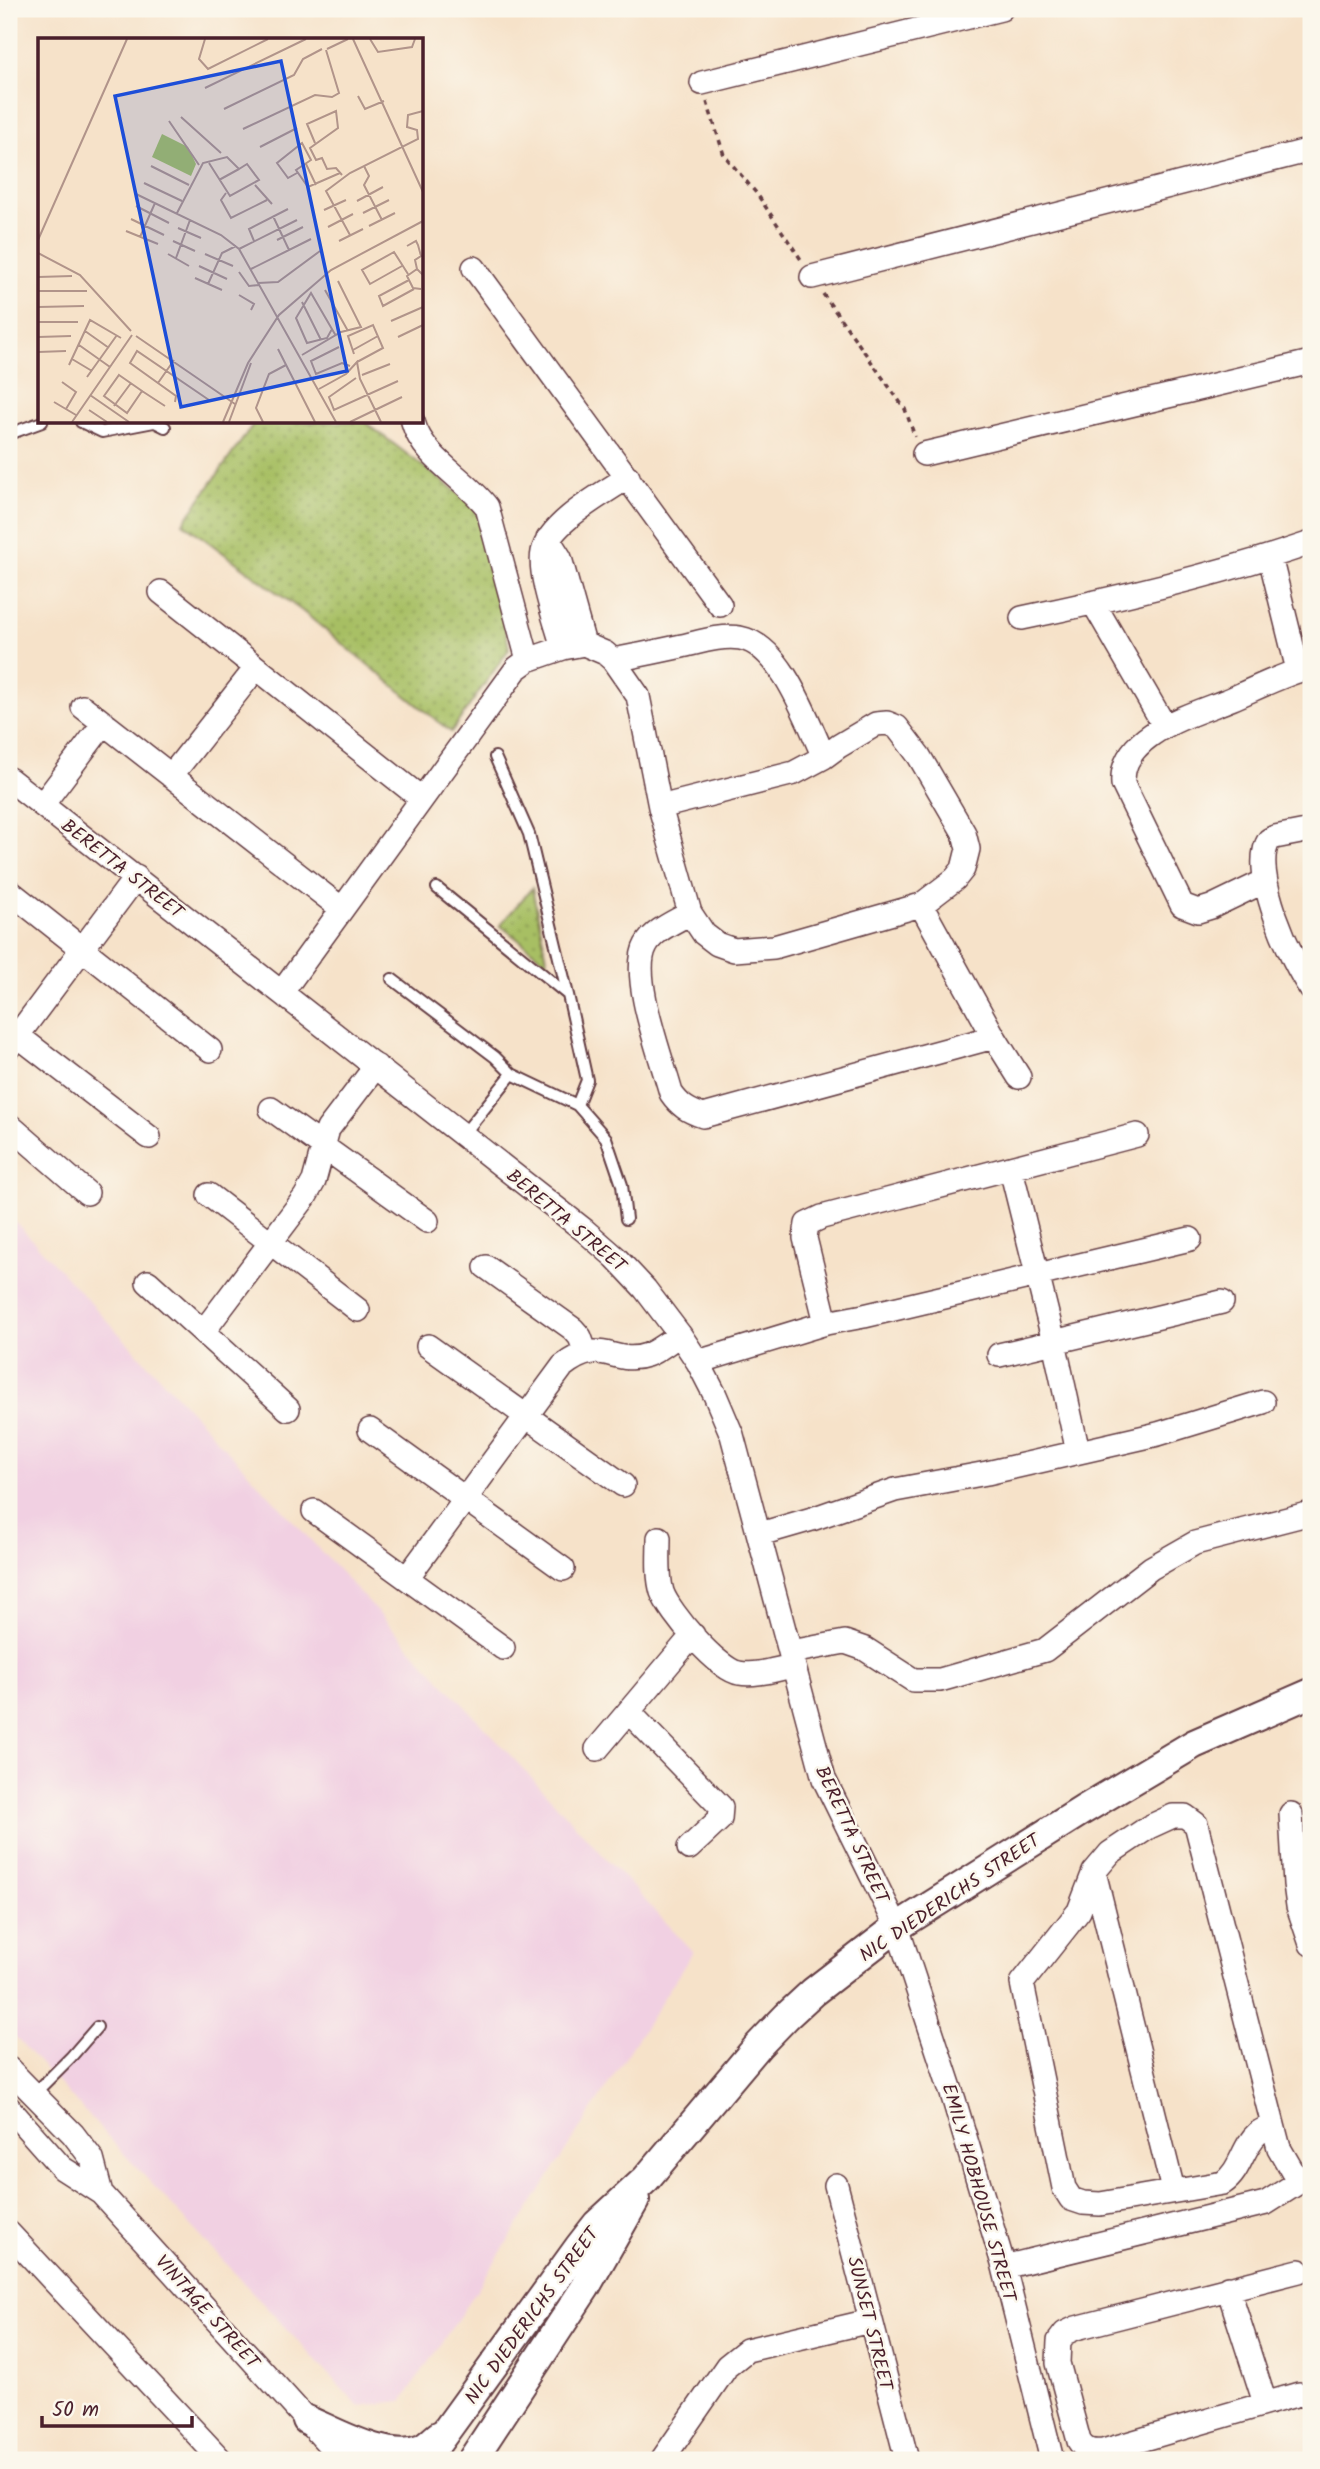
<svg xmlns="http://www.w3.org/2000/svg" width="1320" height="2469" font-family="Kalam,sans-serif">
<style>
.built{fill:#f1d0e2}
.green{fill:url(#green-dots);stroke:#786f48;stroke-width:2}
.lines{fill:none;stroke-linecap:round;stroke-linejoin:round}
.service-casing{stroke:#643c43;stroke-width:14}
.minor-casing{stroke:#643c43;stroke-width:26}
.tertiary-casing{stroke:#643c43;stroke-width:32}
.path{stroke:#643c43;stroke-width:3.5;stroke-dasharray:5 5;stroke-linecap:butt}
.service{stroke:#fff;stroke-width:10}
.minor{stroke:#fff;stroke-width:23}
.tertiary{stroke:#fff;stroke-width:28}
.labels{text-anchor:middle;stroke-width:5;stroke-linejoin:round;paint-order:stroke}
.street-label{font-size:19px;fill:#4a1f2b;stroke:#fbf7ec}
.inset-road{fill:none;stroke:#b1948a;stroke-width:2}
.view{fill:#1d4ed8;fill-opacity:0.15;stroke:#1d4ed8;stroke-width:3.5}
.inset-edge{fill:none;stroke:#4a1f2b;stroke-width:3.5}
</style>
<defs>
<pattern id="green-dots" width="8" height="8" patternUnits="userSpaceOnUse" patternTransform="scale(1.75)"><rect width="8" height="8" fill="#a7bf64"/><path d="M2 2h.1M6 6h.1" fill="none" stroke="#8a9b53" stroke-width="1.8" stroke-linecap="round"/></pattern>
</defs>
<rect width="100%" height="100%" fill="#fbf7ec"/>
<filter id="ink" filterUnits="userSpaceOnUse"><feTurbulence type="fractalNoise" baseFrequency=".0143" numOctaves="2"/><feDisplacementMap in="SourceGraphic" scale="14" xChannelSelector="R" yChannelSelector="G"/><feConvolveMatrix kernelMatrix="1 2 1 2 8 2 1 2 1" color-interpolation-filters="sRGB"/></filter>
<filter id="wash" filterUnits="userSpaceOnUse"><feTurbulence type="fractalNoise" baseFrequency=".00686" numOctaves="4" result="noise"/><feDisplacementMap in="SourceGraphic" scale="28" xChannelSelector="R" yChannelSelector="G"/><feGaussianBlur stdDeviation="1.57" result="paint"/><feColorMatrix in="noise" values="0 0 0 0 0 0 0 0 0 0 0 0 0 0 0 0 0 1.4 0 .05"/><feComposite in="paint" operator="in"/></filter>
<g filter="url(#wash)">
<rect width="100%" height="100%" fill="#f6e2c9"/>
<path class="built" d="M9,1215L693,1952L467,2305L402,2401L358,2406L9,2030Z"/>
<path class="green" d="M255,422H365L475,506L494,566L509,649L451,732L302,611L183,523Z
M532,888L548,963L500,925Z"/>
</g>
<g filter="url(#ink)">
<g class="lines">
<g class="service-casing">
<path id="service" d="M81,422L102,432L154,422
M155,422L165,427
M9,434L42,422
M495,757L529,834L568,995L587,1080L577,1105
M437,888L568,995
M392,979L495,1057L512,1074L577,1105L606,1138L622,1185L626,1219
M463,1135L512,1074
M33,2095L71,2057L97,2027"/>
</g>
<g class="minor-casing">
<path id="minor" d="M702,83L1001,9
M474,268L720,605
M812,277L1311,150
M413,422C423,458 465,478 487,507L528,660
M924,454L1311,362
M548,539L560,558L584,644
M1270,557L1298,670
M161,592L422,799
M1094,604L1164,725
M1022,618C1119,598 1217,575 1311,543
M563,648C557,625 538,574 543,552C550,522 603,494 628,477
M83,707L342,909
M171,776L256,668
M9,779L584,1230L615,1257L645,1289L680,1335L698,1362L715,1395L732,1435L824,1779L897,1927L954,2100L1004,2267L1052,2460
M42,805L104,723
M660,807L794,773L824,757
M1311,830L1275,837L1269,840C1249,871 1292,962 1311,989
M1265,881L1211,907L1198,911L1182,905L1123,784C1119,733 1195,714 1231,699C1257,688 1283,674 1311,667
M9,891L210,1050
M921,905L994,1037L1019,1077
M690,913C675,922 654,930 646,945C629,975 662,1059 671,1093C680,1106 688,1111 703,1116L994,1037
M282,992L517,668L528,660L563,648L584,644L605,653L613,660L638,696L660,807L690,913L704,934L717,944L734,950L774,947L921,905L955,879L963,869L968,849L964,833L919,756L897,727L887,723L876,724L839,746L824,757C808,723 782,645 740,638C722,635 700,642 682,646C659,651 636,656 613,660
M9,1029L149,1137
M9,1047L136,877
M271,1109L427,1221
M9,1125L87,1193
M1011,1169L1054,1342L1078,1452
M209,1195L358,1310
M486,1267L573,1329L580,1337L585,1351
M148,1282L288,1409
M826,1323L805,1238L807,1224L822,1217L1137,1135
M203,1332L305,1197L314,1181L328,1129L376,1066
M428,1346L623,1485
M999,1355L1222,1302
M698,1362L826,1323L864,1316L1190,1239
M370,1430L563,1569
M314,1511L503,1648
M760,1534L812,1519L895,1490L987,1473L1158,1434L1263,1402
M659,1538C659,1555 657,1575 662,1592C669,1612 718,1670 739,1673C757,1676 776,1669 793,1666
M407,1578L563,1366C602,1335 613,1367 647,1355C658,1351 669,1341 680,1335
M791,1652L845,1642L865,1649L913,1680H940L1045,1650L1151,1568L1195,1543L1311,1513
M629,1712L721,1807L720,1819L689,1848
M597,1749L693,1635
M1291,1814L1295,1884L1298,1906L1311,1944
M1094,1872L1173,2190
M9,2069L73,2134L92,2159L101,2193
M9,2108L62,2168L101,2193L343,2460
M1273,2125C1268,2128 1262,2130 1258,2133C1242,2147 1241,2171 1223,2183L1100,2204L1083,2203L1071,2199L1064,2188L1022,1983L1079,1911L1094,1872L1110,1853L1149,1827L1173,1816H1185L1196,1824L1273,2125L1279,2148L1298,2181
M836,2185L907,2460
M9,2233L221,2460
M1004,2267L1266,2203L1310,2175
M1299,2271L1076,2328L1065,2333L1059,2341L1058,2363L1079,2441C1085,2451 1092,2452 1103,2451L1299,2394L1311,2397
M1228,2288L1265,2403
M662,2460L727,2366L747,2350L870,2321"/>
</g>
<g class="tertiary-casing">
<path id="tertiary" d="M307,2420C337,2433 389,2463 422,2449C428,2446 434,2439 440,2435
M425,2460L579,2247L597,2224L646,2179L758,2046L787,2016L813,1992L897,1927L1083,1810L1194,1744L1311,1693
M472,2460L585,2288L635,2200"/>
</g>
<path class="path" d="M707,102L724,155L757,194L802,261
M823,294L905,409L915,437"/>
<use href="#service" class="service"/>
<use href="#minor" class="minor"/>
<use href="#tertiary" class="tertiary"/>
</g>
</g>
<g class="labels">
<g class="street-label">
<text transform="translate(123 868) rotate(38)" y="7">BERETTA STREET</text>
<text transform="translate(567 1220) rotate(40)" y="7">BERETTA STREET</text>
<text transform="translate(853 1834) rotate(65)" y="7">BERETTA STREET</text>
<text transform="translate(949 1897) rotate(-34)" y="7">NIC DIEDERICHS STREET</text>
<text transform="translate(980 2192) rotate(74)" y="7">EMILY HOBHOUSE STREET</text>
<text transform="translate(208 2311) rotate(48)" y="7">VINTAGE STREET</text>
<text transform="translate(531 2315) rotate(-54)" y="7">NIC DIEDERICHS STREET</text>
<text transform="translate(871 2323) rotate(76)" y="7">SUNSET STREET</text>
</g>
</g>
<g transform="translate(38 38)">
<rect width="385" height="385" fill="#f6e2c9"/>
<path d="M124,96L150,109L158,126L153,138L114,119Z" fill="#a7bf64"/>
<path class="inset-road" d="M167,1L161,21L170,31L230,1M315,1L385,154M332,1L340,14L374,9L377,1M289,11L310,1M167,50L268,1M320,58L327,71L346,63M186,71L256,37L265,21L284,11M143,79L183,115M131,83L161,127M205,91L277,57L294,59L301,55L288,12M277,105L269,86L298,73L300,90L272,110L278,122L284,120L289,131L298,130L304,137M222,109L259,90M268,126L278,147M113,128L151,147M326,128L331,138L326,147L344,182M259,135L250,140L239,125L264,105L273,122L258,132L270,149L302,135M181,142L201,131M106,145L144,163M217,147L234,166M188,155L183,162L193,180L229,162M98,156L183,197L201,211L298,384M319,163L345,149M98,168L131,185M286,172L308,162M139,175L165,125L189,119L201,131L209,126L221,142L192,158L171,125M325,175L351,162M235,178L251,212M93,181L126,197M331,188L357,175M290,189L315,176M140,190L163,200M88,193L120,206M312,197L288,153L312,135L380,101L379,92L369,89L370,77L385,73M102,199L117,165M0,202L89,1M239,202L265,189M135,203L157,213M216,203L211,191L250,171M301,203L325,191M369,208L378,203L380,207L383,218L377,222L379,231M201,211L259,182M0,215L42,237L93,293M130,216L151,228M167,216L195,228M138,220L152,182M161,228L189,241M364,228L332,246L324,232L356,214L370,236M213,231L273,201M201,234L211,248L221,247M0,239L34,238M157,240L184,252M371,242L341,258L345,268L376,251M220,245L240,244L282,213M170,246L184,215L198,208M383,251L375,250L369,238L379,231L385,237M287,252L310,293M0,253H49M201,257L216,266L213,272M264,264L283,302M0,269L46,268M353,283L385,269M0,284H40M294,291L289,300L269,305L258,280L273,255L298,298M47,293L71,310M98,298L197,366M0,299L33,298M360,299L385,287M41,307L72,329M301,309L273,323L278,336L304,325L312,328M240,311L277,384M315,312L340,298M0,314L28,313M316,316L310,298L335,287L345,310L319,324M264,317L303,294L323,289L300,243M34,321L54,333M31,327L52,282L83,300M81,337L104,353L89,375L66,358ZM324,337L352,326M49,339L79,297M318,340L291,359L296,372L360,343M24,344L38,354L28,371M120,345L136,322M281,351L308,336L319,324L322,341L343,384M104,353L127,368M52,357L91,384M16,364L38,377M137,364L138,358L92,325L99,313L171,362M76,368L93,345M51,372L69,384M34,384L94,297M185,384L210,325L241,277L293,232L385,183M191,384L213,325M225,384L218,370L231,336L248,327M312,384L364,359"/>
<path class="view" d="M243,23L309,333L143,369L77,58Z"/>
<rect width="385" height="385" class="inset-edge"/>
</g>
<rect width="1320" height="2469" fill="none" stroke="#fbf7ec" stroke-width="35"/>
<path d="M42 2416v10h150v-10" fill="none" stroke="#4a1f2b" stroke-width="3.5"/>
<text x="52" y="2416" font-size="21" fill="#4a1f2b" stroke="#fbf7ec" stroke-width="5" paint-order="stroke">50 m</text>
</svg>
